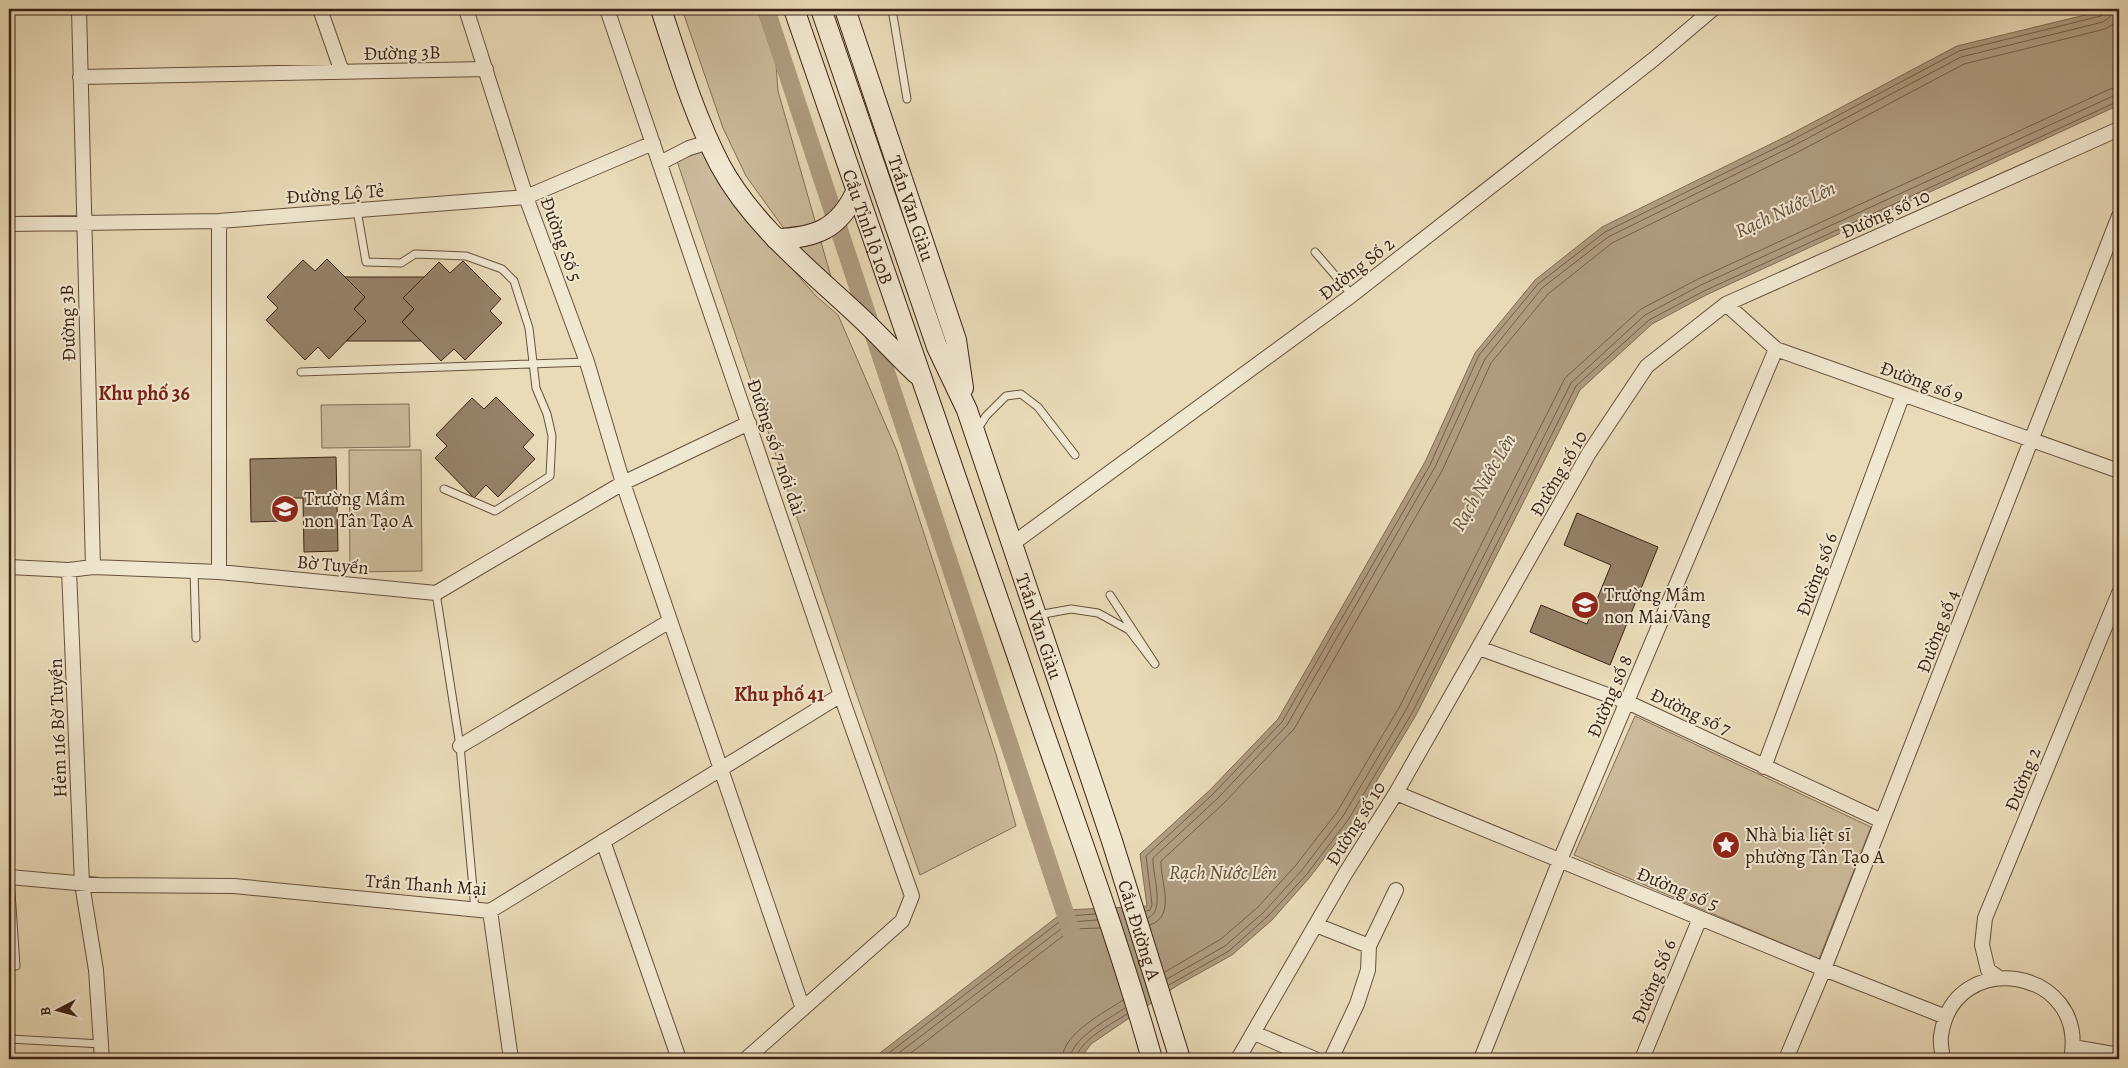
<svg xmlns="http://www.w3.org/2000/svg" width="2128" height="1068" font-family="Alegreya,serif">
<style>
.green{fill:#cbbb9c;stroke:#826e58}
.water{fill:#ae9c80;stroke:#806b54}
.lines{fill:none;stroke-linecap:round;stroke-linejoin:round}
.shore{stroke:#745e4a;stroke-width:1}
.canal{stroke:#ae9c80;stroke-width:18}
.building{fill:#958269;stroke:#3a2113}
.service-casing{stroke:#66503c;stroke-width:9}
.minor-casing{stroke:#66503c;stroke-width:16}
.secondary-casing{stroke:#3a2113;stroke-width:22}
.service{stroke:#f1e8d1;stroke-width:7}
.minor{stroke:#f1e8d1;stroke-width:14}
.secondary{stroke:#f1e8d1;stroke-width:20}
.labels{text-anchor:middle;stroke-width:4;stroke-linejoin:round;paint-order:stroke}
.street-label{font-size:19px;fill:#3a2113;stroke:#f1e8d1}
.poi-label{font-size:19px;fill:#3a2113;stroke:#f1e8d1;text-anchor:start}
.water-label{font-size:20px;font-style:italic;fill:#634c39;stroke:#f1e8d1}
.neighbourhood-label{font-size:20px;font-weight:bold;fill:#7a1f14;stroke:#f1e8d1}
</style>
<rect width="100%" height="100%" fill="#e9dbb8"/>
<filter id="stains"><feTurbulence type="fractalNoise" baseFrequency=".004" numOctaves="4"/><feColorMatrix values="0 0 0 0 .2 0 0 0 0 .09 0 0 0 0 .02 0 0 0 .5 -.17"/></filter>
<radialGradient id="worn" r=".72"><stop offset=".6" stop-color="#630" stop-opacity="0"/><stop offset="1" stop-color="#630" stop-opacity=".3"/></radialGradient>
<path class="green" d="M682,9H757L776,64L778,91L831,277L811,266L746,176L723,128Z
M705,150L740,209L816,296L838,315L897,451L996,754L1016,826L920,875L854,687L677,161Z
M409,404L410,447L322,448L321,405Z
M349,450H421L422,571L350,572Z
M1635,716L1871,827L1819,959L1574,855Z"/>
<path class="water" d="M2110,9H2119V105L1706,295L1652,324L1580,390L1416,715L1352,822L1310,877L1272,920L1232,955L1178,985L1091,1044L1080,1059H872L1066,910L1147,906L1140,854L1210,790L1278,719L1425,462L1475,353L1535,280L1602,227L1789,135L1957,46Z"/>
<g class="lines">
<path class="shore" d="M1146,911L1150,910L1152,905L1146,856L1213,794L1282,722L1430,465L1479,355L1538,284L1605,232L1792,140L1959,51L2101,16L2105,13V9
M1148,918C1166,911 1152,874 1153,858L1218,798L1287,725L1435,467L1485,359L1542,288L1608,237L1795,145L1961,57L2103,22L2110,17L2112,9
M1150,925C1177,916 1160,881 1161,861L1223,804L1294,729L1442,471L1491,363L1548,294L1612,243L1798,152L1964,64L2105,29L2115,23L2119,11
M1165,972L1221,939L1258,907L1296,865L1337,812L1400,706L1565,378L1641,309L1698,279L2110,89L2119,87
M1167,979L1225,946L1264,912L1302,870L1343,816L1406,710L1571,383L1645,315L1701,285L2113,96L2119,94
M1169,985L1229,951L1268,916L1307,874L1348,820L1412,713L1576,386L1649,320L1704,291L2119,101
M881,1059L1067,916L1095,914
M891,1059L1070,922L1097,920
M903,1059L1072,929L1100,928
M1062,1059C1063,1033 1104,1013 1123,1000
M1070,1059C1071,1038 1109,1019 1125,1008
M1076,1059C1078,1041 1113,1023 1127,1014"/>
<path class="canal" d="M766,9L1072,934"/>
</g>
<path class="building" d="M327,259L365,297L354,309L366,321L329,359L318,347L305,360L266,320L278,308L267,297L303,260L315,271Z
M463,261L501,299L490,311L502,323L465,360L454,349L441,361L402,322L414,309L403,298L439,262L450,273Z
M345,277H424L403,298L414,309L402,322L421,341H346L366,321L354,309L365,297Z
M496,397L534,435L523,447L535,459L498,497L486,485L474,498L435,458L447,446L436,435L472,398L484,409Z
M336,457L338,551L304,552L303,498H281V521L251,522L250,459Z
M1577,513L1658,547L1610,665L1530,632L1541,605L1587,624L1611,565L1564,545Z"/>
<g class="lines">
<g class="service-casing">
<path id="service" d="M892,9L907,99
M357,210L366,262L401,263L415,254L466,256L502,269L514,281L529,328L536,388L547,414L552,436L550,476L495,511L444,489
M1315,252L1352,295
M301,372L587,362
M977,430L986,416L1006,396L1021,394L1038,407L1075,455
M194,571L196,638
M436,593L460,746L475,910
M1038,615L1071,609L1098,613L1129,630L1155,664L1110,595
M10,877L16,966
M9,1039L102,1044"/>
</g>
<g class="minor-casing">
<path id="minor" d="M79,9L93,567
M320,9L342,72
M466,9L526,197L587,362L623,483L803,1009
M607,9L845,707L912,896L902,921L746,1059
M80,77L486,69
M660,163L689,148L709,142
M9,224L219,221L526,197L653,143
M1726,304L1776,349L2119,471
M1012,544L1352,295L1654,59L1713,9
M9,567L69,570L93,567L219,572L436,593L623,483L749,423
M69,570L82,884L96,970L102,1059
M219,572V221
M1479,648L1627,702L1882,821
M460,746L670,621
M1764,767L1903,394
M1396,793L1824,969L1946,1017
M603,841L679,1059
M9,877L99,885L234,886L490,911L841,695
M490,911L511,1059
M1316,925L1369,946L1368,970L1357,1004L1331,1059
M1369,946L1396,890
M1999,978L1988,970L1982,945L1985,918L2119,593
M1254,1033L1315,1059
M2073,1047L2119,1055
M1238,1059L1345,874L1396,793L1589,453L1647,366L1726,304L2119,129
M1481,1059L1560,860L1776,349
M1642,1059L1700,918
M1786,1059L1824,969L2119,216
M1943,1059C1942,1052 1940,1044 1941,1036C1953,946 2089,967 2071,1059"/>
</g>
<g class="secondary-casing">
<g id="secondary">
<path d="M661,9C678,61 694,115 720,165C753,226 811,271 861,318C880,336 898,356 917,374"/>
<path id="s1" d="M794,9C873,243 956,476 1036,710C1076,826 1119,941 1152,1059"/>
<path id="s2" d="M821,9L937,347L967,410L1112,841L1180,1059"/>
<path id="s3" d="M845,9L956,340L963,388"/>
<path d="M776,239C815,238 839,229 856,192"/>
</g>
</g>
<use href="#service" class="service"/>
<use href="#minor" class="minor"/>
<use href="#secondary" class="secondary"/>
</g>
<defs>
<g id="school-disc" transform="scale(1.4375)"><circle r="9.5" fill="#8f2418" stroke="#f1e8d1"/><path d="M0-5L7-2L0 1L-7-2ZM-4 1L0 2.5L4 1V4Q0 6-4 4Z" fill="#fff"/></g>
<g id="sight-disc" transform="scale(1.4375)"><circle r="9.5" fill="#8f2418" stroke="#f1e8d1"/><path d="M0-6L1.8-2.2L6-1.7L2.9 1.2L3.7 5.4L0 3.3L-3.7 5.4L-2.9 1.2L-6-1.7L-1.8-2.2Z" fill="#fff"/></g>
</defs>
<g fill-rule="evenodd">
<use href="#school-disc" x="285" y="509"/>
<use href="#school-disc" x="1585" y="605"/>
<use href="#sight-disc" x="1726" y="845"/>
</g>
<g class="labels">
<g class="street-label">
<text transform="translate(402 52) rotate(-1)" y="7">Đường 3B</text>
<text transform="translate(335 193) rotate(-4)" y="7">Đường Lộ Tẻ</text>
<text dy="7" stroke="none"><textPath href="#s3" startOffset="210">Trần Văn Giàu</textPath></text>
<text transform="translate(1885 213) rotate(-24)" y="7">Đường số 10</text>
<text dy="7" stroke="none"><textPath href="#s1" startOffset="230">Cầu Tỉnh lộ 10B</textPath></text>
<text transform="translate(562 239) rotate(70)" y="7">Đường Số 5</text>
<text transform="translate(1356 268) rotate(-38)" y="7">Đường Số 2</text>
<text transform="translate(67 323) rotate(-92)" y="7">Đường 3B</text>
<text transform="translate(1922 381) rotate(20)" y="7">Đường số 9</text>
<text transform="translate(777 447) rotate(71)" y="7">Đường số 7 nối dài</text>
<text transform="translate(1558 473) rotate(-60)" y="7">Đường số 10</text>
<text transform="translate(333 564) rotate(5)" y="7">Bờ Tuyến</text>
<text transform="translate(1816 574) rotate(-70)" y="7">Đường số 6</text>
<text dy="7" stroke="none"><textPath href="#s2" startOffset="655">Trần Văn Giàu</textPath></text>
<text transform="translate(1937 631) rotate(-69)" y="7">Đường số 4</text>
<text transform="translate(1609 696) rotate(-67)" y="7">Đường số 8</text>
<text transform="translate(1691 711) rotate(25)" y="7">Đường số 7</text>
<text transform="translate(57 728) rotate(-92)" y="7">Hẻm 116 Bờ Tuyến</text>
<text transform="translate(2022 779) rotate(-68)" y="7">Đường 2</text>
<text transform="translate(1355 823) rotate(-58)" y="7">Đường số 10</text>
<text transform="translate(426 884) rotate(4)" y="7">Trần Thanh Mại</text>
<text transform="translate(1678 888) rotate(22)" y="7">Đường số 5</text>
<text dy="7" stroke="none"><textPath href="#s2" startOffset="975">Cầu Đường A</textPath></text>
<text transform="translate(1653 981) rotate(-68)" y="7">Đường Số 6</text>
</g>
<g class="poi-label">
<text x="304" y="505">Trường Mầm<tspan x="304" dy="22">non Tân Tạo A</tspan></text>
<text x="1604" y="601">Trường Mầm<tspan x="1604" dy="22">non Mai Vàng</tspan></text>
<text x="1745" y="841">Nhà bia liệt sĩ<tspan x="1745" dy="22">phường Tân Tạo A</tspan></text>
</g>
<g class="water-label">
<text transform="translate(1785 209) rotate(-25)" y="7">Rạch Nước Lên</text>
<text transform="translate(1483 482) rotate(-60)" y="7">Rạch Nước Lên</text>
<text x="1223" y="879">Rạch Nước Lên</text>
</g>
<g class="neighbourhood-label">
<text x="144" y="400">Khu phố 36</text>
<text x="779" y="701">Khu phố 41</text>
</g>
</g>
<rect width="2128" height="1068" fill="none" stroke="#e9dbb8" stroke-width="30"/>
<rect x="10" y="10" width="2108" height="1048" fill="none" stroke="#3a2113" stroke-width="2.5"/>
<rect x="15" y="15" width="2098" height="1038" fill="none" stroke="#3a2113"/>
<g transform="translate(58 1010) rotate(264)" stroke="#f1e8d1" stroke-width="4" paint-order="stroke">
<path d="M0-4L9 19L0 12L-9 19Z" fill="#3a2113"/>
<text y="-8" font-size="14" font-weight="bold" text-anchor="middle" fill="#3a2113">B</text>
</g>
<rect width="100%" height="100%" filter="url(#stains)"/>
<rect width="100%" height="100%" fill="url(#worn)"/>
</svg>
